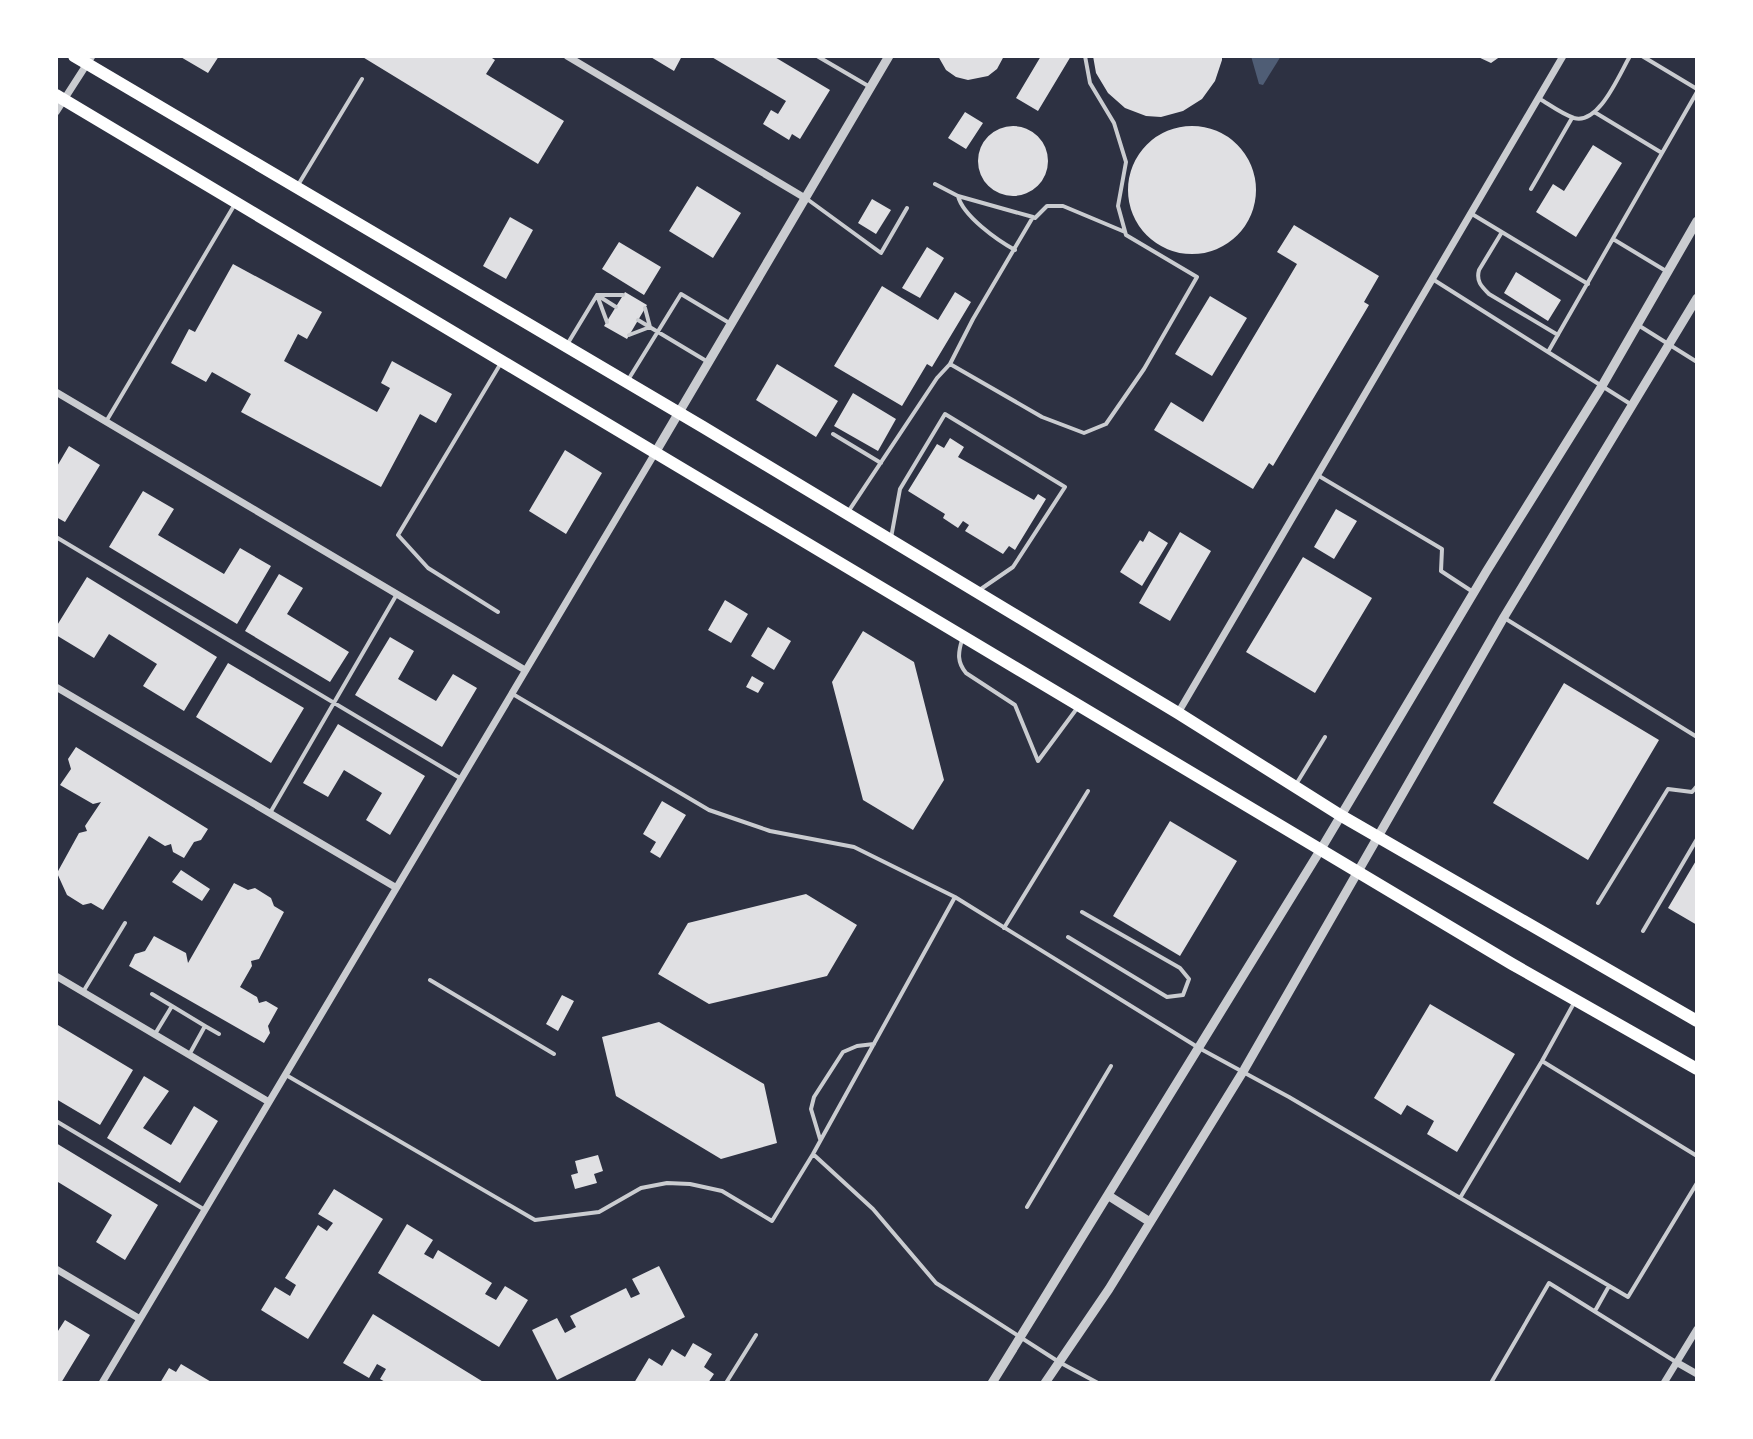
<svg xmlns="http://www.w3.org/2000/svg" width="1753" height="1439" font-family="Poppins,sans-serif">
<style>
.water{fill:#4f5d75}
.building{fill:#e0e0e3}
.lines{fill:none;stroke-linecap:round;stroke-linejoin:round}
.service{stroke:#caccd0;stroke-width:4}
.minor{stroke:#caccd0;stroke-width:7}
.tertiary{stroke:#caccd0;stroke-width:9}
.trunk{stroke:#fff;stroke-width:12}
</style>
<rect width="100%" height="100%" fill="#2d3142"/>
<path class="water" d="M1251,56H1281L1263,85L1259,84Z"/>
<path class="building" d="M179,56H219L208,73Z
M361,56H489L495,60L486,74L564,121L538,164Z
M649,56H682L674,71Z
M710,56H773L830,90L800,139L792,134L789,140L763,124L771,110L778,114L786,101Z
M938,56H1004L997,69L988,76L968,80L956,77L946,70Z
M1041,56H1071L1038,111L1016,98Z
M1093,56H1222V60L1215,81L1202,99L1183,111L1161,117L1146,116L1125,108L1108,93L1096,73Z
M1476,56H1501L1491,63Z
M965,112L983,123L966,149L948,138Z
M1128 190a64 64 0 1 1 128 0a64 64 0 1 1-128 0Z
M978 161a35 35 0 1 1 70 0a35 35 0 1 1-70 0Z
M1593,145L1622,163L1576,237L1536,212L1553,184L1564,191Z
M697,186L741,213L713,258L669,231Z
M872,199L891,210L876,234L858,223Z
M510,217L533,230L506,279L483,266Z
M1294,225L1379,276L1364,302L1369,305L1273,466L1269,463L1253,489L1154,430L1171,402L1203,422L1297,264L1277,252Z
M619,242L661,267L644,295L602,269Z
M927,247L944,258L920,298L902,288Z
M233,264L322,312L307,339L298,334L284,361L377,412L390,388L381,383L392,361L452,394L436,423L420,414L381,487L241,412L251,394L212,372L206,382L171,363L189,329L195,332Z
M1516,272L1561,300L1548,321L1504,293Z
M882,286L938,320L955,292L971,302L932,367L927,364L902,406L834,366Z
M625,292L647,305L627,339L604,326Z
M1210,296L1247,318L1212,376L1175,354Z
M777,364L838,401L816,437L756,400Z
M853,393L896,419L878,451L834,426Z
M950,438L964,447L958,457L1034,500L1038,494L1046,499L1015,550L1009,546L1003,554L965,531L969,525L963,521L958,528L943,518L945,514L908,491L937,444L944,448Z
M69,446L100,465L65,522L56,517V468Z
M565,450L602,473L566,534L529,511Z
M143,491L174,509L158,535L224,574L240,548L271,566L237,624L109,547Z
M1336,509L1357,521L1334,559L1314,547Z
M1149,531L1168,543L1142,586L1120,572L1140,540L1143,542Z
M1180,532L1211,551L1170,621L1139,603Z
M1303,557L1372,598L1315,693L1246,652Z
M279,574L303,588L287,614L349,652L330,682L245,631Z
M87,577L217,657L184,711L143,686L157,664L109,634L94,658L56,635V627Z
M725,600L748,614L731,643L708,630Z
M768,627L791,641L774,670L751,656Z
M863,631L914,662L944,780L913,830L863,800L832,682Z
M390,637L414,651L398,679L436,701L453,674L477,688L442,747L355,695Z
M228,663L304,708L271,763L196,717Z
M752,676L764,683L758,693L746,687Z
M1564,683L1659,740L1588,860L1493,803Z
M338,724L425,776L390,835L366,820L382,793L344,770L328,797L303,783Z
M76,747L208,829L201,840L194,842L184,858L173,852L171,844L165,846L149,836L103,910L91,903L83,905L67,895L57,873L79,833L87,831L85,826L101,802L93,804L60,785L71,769L68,759Z
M662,801L686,815L660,858L650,852L656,842L643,834Z
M1170,821L1237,861L1180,956L1113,916Z
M1697,859V925L1668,908Z
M181,870L210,889L202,901L172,882Z
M234,883L248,890L255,888L271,898L274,906L284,912L259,959L251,961L252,966L240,987L257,997L259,1003L266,1001L278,1008L268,1026L270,1033L264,1043L129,966L135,954L145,951L154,936L186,953L188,963Z
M806,894L857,925L827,976L709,1004L658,974L688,923Z
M562,995L574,1001L558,1031L546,1024Z
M1430,1004L1515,1054L1457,1152L1427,1134L1434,1121L1407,1105L1401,1115L1374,1098Z
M659,1022L764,1084L777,1143L721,1159L616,1096L602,1037Z
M58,1025L133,1070L100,1125L56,1099Z
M144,1076L169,1091L143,1128L171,1145L194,1106L218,1121L180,1183L107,1138Z
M56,1143L158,1205L125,1260L96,1242L112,1215L58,1182L56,1185Z
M598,1155L603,1171L594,1174L597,1183L575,1189L571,1175L578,1173L575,1161Z
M334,1189L383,1219L308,1339L261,1310L275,1287L290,1296L296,1285L285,1278L318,1225L327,1231L333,1223L318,1214Z
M407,1224L433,1240L424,1254L433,1259L438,1250L492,1283L485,1294L496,1300L505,1286L528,1300L499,1347L378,1273Z
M659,1266L685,1317L557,1380L532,1330L557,1318L565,1333L576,1327L570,1316L626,1288L631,1298L640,1294L632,1279Z
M373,1314L485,1383H387L380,1379L386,1369L377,1364L369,1378L343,1363Z
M65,1320L90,1335L61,1383H56V1334Z
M693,1343L712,1354L704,1367L714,1374L708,1383H634L649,1358L662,1366L672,1349L685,1357Z
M181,1364L213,1383H160L169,1368L176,1372Z"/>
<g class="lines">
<path class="service" d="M817,56L870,87
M1642,56L1697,89
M1540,99C1550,105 1562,114 1574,118C1599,125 1619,75 1630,56
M1596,113L1662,153
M935,184L958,196L1033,217
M298,185L362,79
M1531,189L1572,118
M958,196C963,216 997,240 1015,250
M807,199L881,253L907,208
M1472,214L1588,284
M1502,232L1479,270C1476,281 1481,286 1489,294L1558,335
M1613,239L1666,271
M1434,280L1632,405
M638,320L708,362
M607,322L597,295H623
M1638,325L1697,362
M629,335L650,327L645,308
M568,343L597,295L616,307
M1548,352L1697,92
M950,364L973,319L1033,217L1035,218L1047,206H1063L1125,232
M628,380L681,294L731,324
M107,420L235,204
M833,434L881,463
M1319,476L1442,549L1441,571L1473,592
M848,512L937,378L950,364L1042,417L1084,433L1106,424L1144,369L1197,277L1126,235L1118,206L1126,162L1114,123L1090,83L1085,56
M56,537L460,778
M891,538L900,489L945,414L1065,487L1013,567L978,591
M498,612L428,568L398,535L501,363
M1506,619L1697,737
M962,640C958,653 957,662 966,673L1015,705L1038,761L1078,707
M511,693L709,810L770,831L854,847L955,897L1199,1048L1289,1097L1628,1297L1697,1183
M1295,786L1325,737
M270,813L397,594
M1598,903L1668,789L1692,792L1697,786
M1004,928L1088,791
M1643,931L1697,839
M1068,937L1167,997L1183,995L1189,979L1180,968L1082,912
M430,980L554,1054
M83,992L125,923
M152,994L172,1006
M205,1026L219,1034
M155,1034L172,1006L205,1026L189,1055
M1542,1061L1697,1156
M286,1075L535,1220L599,1212L641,1188L667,1183L690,1184L722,1191L772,1221L813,1154L955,897
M56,1121L205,1210
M820,1139L811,1109L814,1097L843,1052L857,1046L874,1044
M813,1154L873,1209L936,1283L1059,1362L1098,1383
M1460,1198L1542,1061L1574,1003
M1027,1207L1111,1066
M1595,1311L1609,1286
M726,1383L756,1335
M1491,1383L1549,1283L1676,1362"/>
<path class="minor" d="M567,56L805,198
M56,112L92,56
M56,392L525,670
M56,687L395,887
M1178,713L1563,56
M56,976L269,1102
M56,1269L140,1319
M1676,1362L1697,1374
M102,1383L655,453
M1664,1383L1697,1329"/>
<path class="tertiary" d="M655,453L889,56
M1109,1196L1150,1222
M992,1383L1321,849L1486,572L1602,386L1697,221
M1045,1383L1109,1289L1244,1070L1504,617L1697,298"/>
<path class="trunk" d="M74,56L703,427L1178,713L1340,815L1697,1021
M56,95L1512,964L1697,1069"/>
</g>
<rect width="1753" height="1439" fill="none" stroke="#ffffff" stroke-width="116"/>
</svg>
